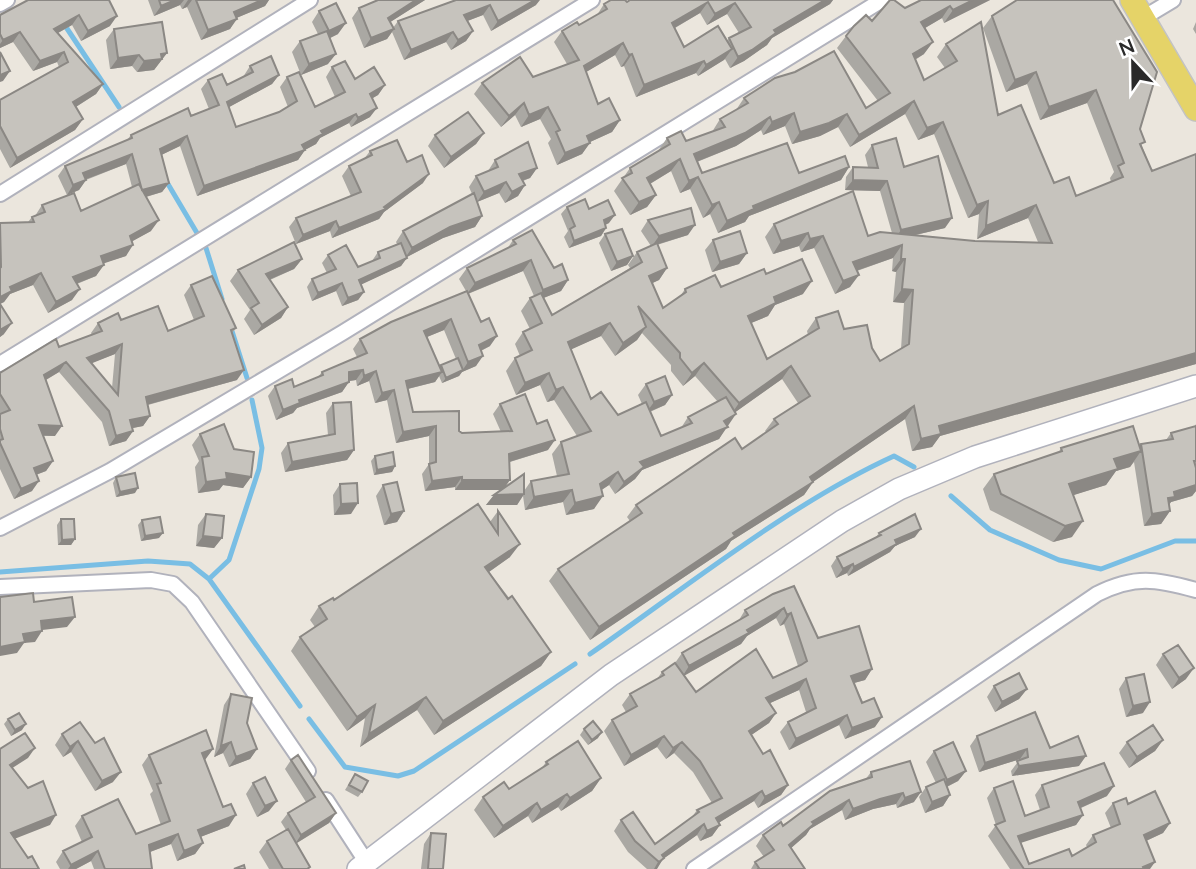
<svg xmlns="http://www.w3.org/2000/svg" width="1196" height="869" font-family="Lato,sans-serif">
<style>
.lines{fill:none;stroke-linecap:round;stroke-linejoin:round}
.stream{stroke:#79bee4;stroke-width:5}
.street-casing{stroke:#b1b2bc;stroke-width:18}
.secondary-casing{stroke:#b1b2bc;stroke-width:24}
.primary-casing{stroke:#c3c3c3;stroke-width:26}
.street{stroke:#fff;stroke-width:14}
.secondary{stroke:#fff;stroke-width:21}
.primary{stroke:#e5d368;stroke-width:23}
.wall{fill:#aaa8a3;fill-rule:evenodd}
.shaded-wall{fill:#8b8884}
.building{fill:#c6c3bd;stroke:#8b8884;stroke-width:2;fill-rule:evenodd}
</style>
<rect width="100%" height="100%" fill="#ebe6dd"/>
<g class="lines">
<path class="stream" d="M64,24L119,107
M165,179L197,233
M206,248L222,299
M231,328L247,378
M951,496L990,530L1059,560L1101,569L1175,541H1196
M0,572L148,561L190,564L209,579L300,706
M209,579L229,560L259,469L262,448L252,400
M590,654C685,588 791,503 894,456L914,467
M309,719L345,767L398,776L414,771L575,664"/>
<g class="street-casing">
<path id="street" d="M0,4L7,0
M1143,18L1173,0
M0,194L310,0
M0,364L592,0
M0,528L110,471L342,333L882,0
M0,587L151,580L173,584L192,602L308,771
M326,800L367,863
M694,869L1097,594C1135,575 1156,579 1196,590"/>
</g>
<g class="secondary-casing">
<path id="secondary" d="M358,869L611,675L842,521L899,489L975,457L1196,386"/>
</g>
<g class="primary-casing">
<path id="primary" d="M1132,0L1196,109"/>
</g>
<use href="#street" class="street"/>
<use href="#secondary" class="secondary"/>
<use href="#primary" class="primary"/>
</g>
<path class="wall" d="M103,0L110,26L81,41L72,25L58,33L103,84L96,94L76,107L83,119L75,130L10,168L0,149V100L59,67L57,62L33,71L13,42L0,48V15Z
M148,0H269L265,6L236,18L230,29L201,40L187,7L182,9L180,5L154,16Z
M378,0H425L390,22L393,28L398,21L456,0L536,5L491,31L483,15L467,21L473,31L466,41L451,50L446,42L404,60L392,32L387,39L364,48L352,18L359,8Z
M630,0H833L830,4L772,38L767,45L744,61L730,68L725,59L698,76L696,73L636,97L624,66L621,67L615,55L586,72L598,104L620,120L612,132L590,142L582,154L557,165L548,143L551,139L540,119L521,127L515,115L501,127L474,94L482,83L533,77L567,64L554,42L562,31L579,25L597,15L604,4L627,2ZM700,13L707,25L727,14L739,33L729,38L727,41L684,47L675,28Z
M921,0H990L944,23L942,18L925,28L924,54L915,60L924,80L945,68L937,57L946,44L998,115L1054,183L1076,196L1111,182L1110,178L1114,172L1087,103L1040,120L1027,84L1006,92L983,28L992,16L1017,0L1140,129L1142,146L1152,171L1196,154V364L940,436L932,447L912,451L905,419L813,482L804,495L731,541L726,549L590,640L549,581L558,569L630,521L627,517L636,505L742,449L766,432L765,431L774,419L798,403L782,379L735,412L719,439L642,470L635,479L615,494L609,485L601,490L594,509L566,515L563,502L525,510L523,496L517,505H486L494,495L500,490H455V487L425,491L422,474L429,464V436L396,443L387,400L375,403L369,381L357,386L356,380L349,381L342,392L297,408L293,413L276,420L268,396L275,386L294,387L318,377L322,372L357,357L353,349L360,339L466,291L459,279L467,268L507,249L513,240L554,268L568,280L561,291L543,298L552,315L630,268L628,265L637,252L651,246L641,231L648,220L688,235L657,245L667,268L659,280L652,283L663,308L681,295L685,289L721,287L766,274L803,294L775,305L768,316L751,323L767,359L808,335L807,331L816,318L844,329L872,348L880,361L901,349L904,303L893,302L896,272L892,271L893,258L857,271L850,287L835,294L814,248L801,252L799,246L773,254L765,237L774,224L868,236L892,233L880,191L845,190L846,177L853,167H868L865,155L872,145L904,167L945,228L915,235L975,241L1038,242L1028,218L977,239L979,214L968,218L934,134L918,140L905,114L850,147L838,127L820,136L792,144L785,126L763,135L761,130L736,146L697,162L702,173H799L849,167L841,180L749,216L745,222L718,233L710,214L703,218L690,189L680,193L671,171L650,184L656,195L647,207L630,215L614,191L630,168L658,151L667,138L686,141L712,132L720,119L736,110L744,98L866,108L878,101L837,48L846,36L872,21L905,8ZM523,271L534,296L530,298L521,311L530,329L523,332L515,344L520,356L515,358L506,371L516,395L540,385L547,402L554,400L577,436L561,442L552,454L557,476L531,481L524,491L505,487L510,462L548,450L500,404L493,414L501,432L462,433L459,431L413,412L408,389L435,382L439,376L442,383L459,376L462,372L476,366L481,351L490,346L468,294ZM444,330L456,359L441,365L439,367L427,337ZM642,333L671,365V371L683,386L695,376L718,402L688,417L681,428L661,436L650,412L665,405L672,395L646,384L638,395L642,404L618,415L591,399L571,349L601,336L615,356L637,340Z
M319,11L338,34L330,38L328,64L301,75L292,52L300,41L318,34L312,22Z
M1196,22V34L1193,29Z
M114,29L167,53L154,70L137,72L132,66L110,69L106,40Z
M250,66L279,75L272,84L229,107L236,127L279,112L288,107L280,87L287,77L315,107L335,97L326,77L332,67L355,79L385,85L378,95L372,98L370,117L351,127L349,123L320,138L316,144L305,150L298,160L197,196L180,146L161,155L169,183L162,192L146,197L151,231L132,241L126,256L103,263L96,276L77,284L72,300L48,313L33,285L10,294L4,302L0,304L4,334L0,337V223L28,222L32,217L35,216L42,205L81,211L132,187L126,164L86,180L79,190L67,195L58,176L65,166L127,140L131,135L209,109L201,89L208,80L227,85L243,77Z
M484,133L476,144L444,168L428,146L435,135Z
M370,151L407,162L423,183L384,212L379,219L332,238L330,231L296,244L289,227L296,218L351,196L342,176L349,166L364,159Z
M495,160L537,168L530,178L523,181L525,185L518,196L505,203L499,193L477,202L482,216L475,227L443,238L407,257L401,266L361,284L364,292L358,300L342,306L336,291L312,301L307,287L312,279L327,273L322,263L328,255L358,267L372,261L378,252L397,244L396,242L403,231L472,194L469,187L476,176L488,171Z
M567,207L589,209L609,223L605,225L606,228L601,236L569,248L564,237L568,231L561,214Z
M605,234L633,256L627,265L611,271L599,243Z
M713,240L747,253L739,264L712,272L705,250Z
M302,259L294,269L270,280L288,307L281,318L254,335L244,319L250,310L230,281L238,270Z
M191,285L236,328L232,333L237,380L148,405L150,416L143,426L132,428L133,431L126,441L109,446L102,422L59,372L46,380L55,436H43L53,461L46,471L36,475L32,491L14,499L0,469V373L59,347L92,335L91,333L98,323L121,320L168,331L194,320L184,295ZM115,354L112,388L91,363Z
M333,403L354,450L347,460L285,472L281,453L288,443L328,435L326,413Z
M1196,424V491L1192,496L1171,502L1169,505L1170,511L1161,524L1144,526L1134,462L1130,467L1116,471L1106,485L1073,495L1072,537L1053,542L990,510L983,489L994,474L1059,452L1061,448L1140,447L1141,444L1166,440L1171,433L1195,426Z
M200,434L234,449L251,477L243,488L223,485L219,490L198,493L195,467L199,461L192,445Z
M375,456L395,466L392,472L374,475L371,461Z
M116,477L135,493L116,497L113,483Z
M340,484L351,514L334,515L333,495Z
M383,485L404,511L397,522L384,525L376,496Z
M498,511L510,557L489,572L551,652L541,666L434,735L417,710L360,747L365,718L347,731L291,651L300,637L315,627L310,620L319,606L490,522Z
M206,514L222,538L214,548L196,546L198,525Z
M61,519L75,539L71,545H58L57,525Z
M142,520L159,538L141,541L138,525Z
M879,533L915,537L895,546L890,552L848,576L847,573L836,578L831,566L837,557L876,537Z
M773,594L818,638L872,669L865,680L854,683L875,727L845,739L839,725L789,750L780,732L788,722L806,712L799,690L770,703L776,713L769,723L751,735L763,754L788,785L781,795L758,808L754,801L718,823L720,825L712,836L700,841L697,835L663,859L656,869H647L628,852L614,831L621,820L655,844L692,817L697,810L712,803L693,772L674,753L666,759L657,747L624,766L604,731L612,720L626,712L622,705L630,694L657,679L662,672L675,663L682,653L739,620L745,610ZM776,618L780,626L784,624L798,666L773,678L696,692L684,675L741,644L747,636Z
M1163,654L1186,679L1172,689L1156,665Z
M1126,678L1143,713L1126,717L1119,689Z
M994,686L1027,689L1019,699L995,712L987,697Z
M231,694L247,723L257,749L250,759L229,767L223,753L214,757L224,705Z
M8,719L22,730L11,736L4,724Z
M80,722L113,782L95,791L71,752L63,757L55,745L62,734Z
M584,729L598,738L588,745L580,735Z
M977,736L1050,748L1079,766L1012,776L1011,771L1020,759L979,772L970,746Z
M1163,740L1155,751L1129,768L1119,753L1127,742Z
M213,749L204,760L229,826L200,837L203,843L195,854L177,861L171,844L150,852L152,869H94L91,861L76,869H60L56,862L63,851L82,842L75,826L82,816L136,834L161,825L150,794L153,791L142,765L149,755Z
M934,751L966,771L958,781L947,787L950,795L943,806L925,813L919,797L926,787L936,783L926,762Z
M291,760L336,813L329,823L297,843L310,867L309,869H269L259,852L267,841L286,830L281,822L288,813L306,802L285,769Z
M910,761L914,802L897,808L896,804L873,809L845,820L842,810L810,829L806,835L791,848L805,869H751L755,862L764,857L756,846L763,835L865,780L871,772Z
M546,762L601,778L592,791L561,811L558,807L532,823L528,816L494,838L474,810L483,797L509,789L542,768Z
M355,774L362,792L358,797L345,790Z
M253,783L269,811L257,817L246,794Z
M1042,785L1107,796L1081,808L1083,815L1076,825L1021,842L1029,864L1072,856L1087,847L1086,845L1093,835L1111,828L1105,813L1113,803L1128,804L1170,823L1163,833L1146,841L1150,869H1010L988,836L996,825L987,798L994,788L1025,816L1040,810L1035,795Z
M431,833L443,869H421L424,844Z"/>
<path class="shaded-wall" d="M175,0H184L180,5L154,16L161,6Z
M188,0H192L187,7L182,9Z
M262,0H269L265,6L227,22L234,12Z
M416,0H425L381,28L388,18Z
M535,0H540L536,5L491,31L498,21Z
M825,0H833L830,4L772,38L767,45L744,61L730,68L738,57L774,30Z
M973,0H990L944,23L953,10Z
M708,2L700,13L664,34L672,23Z
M735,3L727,14L707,25L715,14Z
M490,5L483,15L457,25L464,15Z
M950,6L942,18L913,35L921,22Z
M79,15L72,25L47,39L54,29Z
M117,16L110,26L81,41L88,31Z
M237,19L230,29L201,40L208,30Z
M346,23L338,34L322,42L329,31Z
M394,29L387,39L364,48L371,38Z
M473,31L466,41L451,50L458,40Z
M20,32L13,42L0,48V44L3,40Z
M453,32L446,42L404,60L411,50Z
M933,42L924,54L904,66L913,54Z
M623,43L615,55L576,78L584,66Z
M732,49L724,60L698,76L706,65Z
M64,52L57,62L33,71L40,61Z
M167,53L154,70L137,72L144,61L161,54Z
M336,54L328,64L301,75L309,64Z
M632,54L624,66L621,67L629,55Z
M139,55L132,66L110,69L118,58Z
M704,61L696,73L636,97L644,85Z
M10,71L3,81L0,82V75Z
M1036,72L1027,84L1006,92L1015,80Z
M279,75L272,84L220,112L227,102Z
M103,84L96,94L66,113L73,102Z
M385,85L378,95L363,104L370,94Z
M1096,90L1087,103L1040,120L1049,107Z
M914,101L905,114L850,147L859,135Z
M524,103L515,115L501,127L509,116Z
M548,107L540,119L521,127L529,115Z
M377,108L370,117L351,127L358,118Z
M794,113L785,126L763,135L772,122Z
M356,114L349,123L320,138L316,144L301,152L305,150L298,160L197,196L204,186L302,145L321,131Z
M847,114L838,127L820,136L792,144L800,132Z
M770,117L761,130L736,146L686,166L694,154Z
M83,119L75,130L10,168L17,158Z
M620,120L612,132L579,147L587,136Z
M943,122L934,134L918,140L927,128Z
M484,133L476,144L444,168L451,157Z
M187,136L180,146L153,159L160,149Z
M590,143L582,154L557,165L565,153Z
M132,154L126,164L76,183L83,173Z
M680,159L671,171L638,191L647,178Z
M849,167L841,180L749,216L745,222L718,233L727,221L753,206Z
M537,168L530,178L512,184L519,174Z
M429,174L423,183L384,212L379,219L332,238L339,228Z
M698,177L690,189L680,193L689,181Z
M86,180L79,190L67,195L73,185Z
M853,180L887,181L880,191L845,190Z
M506,182L499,193L477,202L484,192Z
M169,183L162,192L135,200L142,190Z
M525,185L518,196L505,203L512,192Z
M656,195L647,207L630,215L639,202Z
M988,201L979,214L968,218L977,205Z
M719,202L710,214L703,218L712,205Z
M1036,205L1028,218L977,239L986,226Z
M615,215L609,223L598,228L604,220Z
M482,216L475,227L443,238L405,258L412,248L450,227Z
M952,218L945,228L894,240L901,230Z
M159,220L151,231L122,247L130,236Z
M336,221L330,231L296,244L303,235Z
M695,225L688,235L652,246L659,236Z
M606,228L601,236L569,248L574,241Z
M808,233L799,246L773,254L781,241Z
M823,236L814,248L801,252L810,239Z
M133,245L126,256L93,267L101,256Z
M902,245L893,258L844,275L853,262Z
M747,253L739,264L712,272L720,262Z
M633,256L627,265L611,271L617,262Z
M407,258L401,266L354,288L359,280Z
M302,259L294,269L259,284L266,274Z
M901,259H905L896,272L892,271Z
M531,260L523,271L467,294L475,283Z
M104,265L96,276L65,288L73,277Z
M667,268L659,280L640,289L649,276Z
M41,273L33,285L10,294L4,302L0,304V297L10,287Z
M859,275L850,287L835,294L843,281Z
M568,280L561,291L536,301L543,290Z
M812,281L803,294L775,305L768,316L739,328L748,316L774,297Z
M342,283L336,291L312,301L318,293Z
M80,289L72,300L48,313L56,302Z
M902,289L913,290L904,303L893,302Z
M364,292L358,300L342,306L348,298Z
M288,307L281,318L254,335L262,325Z
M451,319L444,330L417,341L424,331Z
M12,323L4,334L0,337V330Z
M610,323L601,336L559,355L568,342Z
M646,327L637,340L615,356L623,343Z
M497,336L490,346L472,355L479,345Z
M122,344L115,354L80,368L87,358Z
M1196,353V364L940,436L932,447L912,451L921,439L939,426Z
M483,356L476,366L462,372L459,376L442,383L446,378L462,371L468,362Z
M66,362L59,372L37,385L44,375Z
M704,363L695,376L683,386L692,373Z
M791,366L782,379L730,416L739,403Z
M244,370L237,380L139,407L146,397Z
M363,370L356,380L342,382L349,372Z
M376,371L369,381L357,386L364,376Z
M442,372L435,382L399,391L406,381Z
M549,373L540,385L516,395L525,383Z
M349,382L342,392L297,408L293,413L276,420L283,410L299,400Z
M563,387L554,400L547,402L556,390Z
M394,390L387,400L375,403L382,393Z
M672,395L665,405L646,413L654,402Z
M914,406L905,419L807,486L813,482L804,495L731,541L726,549L590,640L599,627L733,533L810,477Z
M736,414L719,439L642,470L635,479L615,494L640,462L724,421Z
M150,416L143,426L123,430L130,420Z
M39,425L62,426L55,436L32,435Z
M436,426L429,436L396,443L403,432Z
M133,431L126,441L109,446L116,436Z
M555,440L548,450L502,464L509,454Z
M354,450L347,460L285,472L292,462Z
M1141,451L1130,467L1116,471L1106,485L1058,500L1069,484L1114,459Z
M53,461L46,471L27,478L34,468Z
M395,466L392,472L374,475L377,470Z
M618,472L609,485L591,497L600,484Z
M226,473L251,477L243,488L223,485L219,490L198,493L206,482Z
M462,477L455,487L425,491L432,481Z
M462,480H510L503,490H455Z
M39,481L32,491L14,499L21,489Z
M1196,485V491L1192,496L1171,502L1166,509L1168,498L1174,492Z
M138,488L135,493L116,497L120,492Z
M572,490L563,502L525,510L534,497Z
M524,494L517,505H486L494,495Z
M603,496L594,509L566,515L575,503Z
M358,503L351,514L334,515L341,504Z
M404,511L397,522L384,525L391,514Z
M1170,511L1161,524L1144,526L1152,514Z
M1083,521L1072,537L1053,542L1065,526Z
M921,529L915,537L895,546L890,552L848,576L854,567L895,540Z
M163,533L159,538L141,541L145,536Z
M203,536L222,538L214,548L196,546Z
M75,539L71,545H58L62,540Z
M520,544L510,557L476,581L485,567Z
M853,564L847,573L836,578L843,569Z
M784,608L776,618L747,636L741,644L682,677L689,666Z
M791,613L784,624L780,626L787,615Z
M75,617L67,627L34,631L41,621Z
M42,631L35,642L24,643L17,653L0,656V647L23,634Z
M551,652L541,666L434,735L443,721Z
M1194,668L1186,679L1172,689L1179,678Z
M872,669L865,680L843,686L851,676Z
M806,679L799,690L759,708L766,698Z
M1027,689L1019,699L995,712L1002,702Z
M426,697L417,710L360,747L369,734Z
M1150,702L1143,713L1126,717L1133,706Z
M375,705L365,718L347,731L357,717Z
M776,713L769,723L741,742L749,731Z
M847,715L839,725L789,750L796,739Z
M882,717L875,727L845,739L852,728Z
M26,724L22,730L11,736L15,730Z
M602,732L598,738L588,745L592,740Z
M664,736L657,747L624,766L631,755Z
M1163,740L1155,751L1129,768L1137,757Z
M78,741L71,752L63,757L70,747Z
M231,742L223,753L214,757L221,746Z
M682,742L674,753L666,759L673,748Z
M35,748L28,758L3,774L10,765Z
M213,749L205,760L194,764L202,753Z
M257,749L250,759L229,767L236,757Z
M1027,749L1020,759L979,772L985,763Z
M1086,756L1079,766L1012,776L1019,766Z
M966,771L958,781L940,790L947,780Z
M121,772L113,782L95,791L102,781Z
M601,778L592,791L561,811L570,798Z
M788,785L781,795L758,808L765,797Z
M1114,786L1107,796L1071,812L1078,802Z
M762,791L754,801L709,829L716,818Z
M921,792L914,802L897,808L905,798Z
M903,793L896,804L873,809L845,820L853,809L880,799Z
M567,794L558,807L532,823L541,810Z
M950,795L943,806L925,813L932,802Z
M849,800L842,810L810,829L806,835L782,856L789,845L812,822Z
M277,801L269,811L257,817L265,806Z
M537,803L528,816L494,838L503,826Z
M336,813L329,823L295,844L301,835Z
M56,815L50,825L4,843L11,833Z
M236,815L229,826L190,841L198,830Z
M1083,815L1076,825L1011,846L1018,836Z
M1170,823L1163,833L1137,845L1144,835Z
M704,824L697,835L663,859L657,869H654L662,855Z
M720,825L712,836L700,841L707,831Z
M178,834L171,844L142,855L149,845Z
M203,843L195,854L177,861L184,851Z
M98,851L91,861L76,869H68L71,865Z
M1155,862L1150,869H1141L1143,867Z"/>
<path class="building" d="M28,0H109L117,16L88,31L79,15L54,29L103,84L73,102L83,119L17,158L0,126V100L68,62L64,52L40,61L20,32L3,40L0,34V15Z
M159,0H175L161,6Z
M196,0H262L234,12L237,19L208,30Z
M378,0H416L388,18L394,29L371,38L359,8Z
M456,0H535L498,21L490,5L464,15L473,31L458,40L453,32L411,50L398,21Z
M611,0H625L627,2L630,0H825L774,30L776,33L752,50L738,57L729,38L751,27L735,3L715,14L708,2L672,23L684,47L718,26L732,49L706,65L704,61L644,85L632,54L629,55L623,43L584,66L598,104L609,98L620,120L587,136L590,143L565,153L556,132L560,130L548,107L529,115L524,103L509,116L482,83L520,57L533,77L579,60L562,31L577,22L579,25L607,9L604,4Z
M890,0H894L905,8L921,0H973L953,10L950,6L921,22L933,42L913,54L924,80L957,61L946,44L981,22L998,115L1021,105L1054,183L1069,177L1076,196L1123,177L1118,166L1124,163L1096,90L1049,107L1036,72L1015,80L992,16L1017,0H1113L1157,72L1140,129L1145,142L1140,144L1152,171L1196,154V353L939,426L941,434L921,439L914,406L810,477L813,482L733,533L735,536L599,627L558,569L642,513L636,505L735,438L742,449L778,424L774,419L810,396L791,366L739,403L704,363L692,373L680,358V353L638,306L646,327L623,343L610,323L568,342L591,399L601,392L618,415L646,402L661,436L692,423L688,417L726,397L736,414L724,421L728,427L640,462L644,467L624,482L618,472L600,484L603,496L575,503L572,490L534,497L531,481L569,474L561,442L591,431L563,387L556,390L549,373L525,383L515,358L532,350L523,332L542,323L530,298L541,293L552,315L642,262L637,252L657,243L667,268L649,276L663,308L686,292L685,289L715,275L721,287L764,269L766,274L802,259L812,281L774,297L776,303L748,316L767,359L819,328L816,318L838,311L844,329L867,325L872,348L880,361L909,344L913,290L902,289L905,259H901L902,245L853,262L859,275L843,281L823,236L810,239L808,233L781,241L774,224L853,191L868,236L880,232L975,241L1052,243L1036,205L986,226L988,201L977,205L943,122L927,128L914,101L859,135L847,114L829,123L800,132L794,113L772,122L770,117L745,133L694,154L702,173L787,143L799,173L845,156L849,167L753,206L754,209L727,221L719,202L712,205L698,177L689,181L680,159L647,178L656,195L639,202L622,178L632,173L630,168L670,144L667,138L681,131L686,141L725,127L720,119L748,103L744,98L775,78L795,72L834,51L866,108L890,93L846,36L854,26L866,15L872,21Z
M336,3L346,23L329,31L319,11Z
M162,22L167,53L161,54L162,59L144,61L139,55L118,58L114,29Z
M327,31L336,54L309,64L300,41Z
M0,52L10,71L0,75Z
M271,56L279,75L227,102L236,127L279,112L297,101L287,77L299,72L315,107L345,92L332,67L345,61L355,79L374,67L385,85L370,94L377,108L358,118L356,114L321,131L323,134L302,145L305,150L204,186L187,136L160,149L169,183L142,190L132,154L83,173L86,180L73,185L65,166L132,138L131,135L188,108L191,116L219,105L208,80L222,74L227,85L253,72L250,66Z
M468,112L484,133L451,157L435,135Z
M896,138L904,167L938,156L952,218L901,230L887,181L853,180V167L878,168L872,145Z
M397,140L407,162L422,155L429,174L384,207L386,209L339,228L336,221L303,235L296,218L361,192L349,166L372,155L370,151Z
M528,142L537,168L519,174L525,185L512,192L506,182L484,192L476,176L498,167L495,160Z
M139,184L159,220L130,236L133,245L101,256L104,265L73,277L80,289L56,302L41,273L10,287L12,291L0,297V268L1,267L0,223L34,222L32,217L45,212L42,205L74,193L81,211Z
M474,193L482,216L450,227L412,248L403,231Z
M585,199L589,209L608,200L615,215L604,220L606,228L574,241L570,229L575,226L567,207Z
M691,208L695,225L659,236L648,220Z
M622,229L633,256L617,262L605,234Z
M532,230L554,268L562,264L568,280L543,290L531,260L475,283L467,268L516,244L513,240Z
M740,231L747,253L720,262L713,240Z
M294,242L302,259L266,274L288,307L262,325L251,308L259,303L238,270Z
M401,243L407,258L359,280L364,292L348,298L342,283L318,293L312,279L336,269L328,255L346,245L358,267L380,258L378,252Z
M212,276L236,328L231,330L244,370L146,397L150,416L130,420L133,431L116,436L109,411L66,362L44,375L62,426L39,425L53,461L34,468L39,481L21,489L0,443V440L3,439L0,429V414L10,410L0,394V373L56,339L59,347L102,331L98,323L118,313L121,320L158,306L168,331L204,316L191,285ZM122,344L118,395L87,358Z
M467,291L481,322L489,318L497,336L479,345L483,356L468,362L451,319L424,331L442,372L406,381L413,412L459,411V431L462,433L512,431L500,404L525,394L537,424L547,420L555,440L509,454L510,480H462V477L432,481L429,464L436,462V426L403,432L394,390L382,393L376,371L364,376L363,370L349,372V382L299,400L300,403L283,410L275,386L292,379L294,387L323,375L322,372L367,353L360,339L391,322Z
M0,304L12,323L0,330Z
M458,358L463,370L446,378L441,365Z
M665,376L672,395L654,402L646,384Z
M351,402L354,450L292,462L288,443L335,434L333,403Z
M224,424L234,449L254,452L251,477L226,473L227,479L206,482L202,457L209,456L200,434Z
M1133,426L1141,451L1114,459L1118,469L1069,484L1083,521L1065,526L1001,494L994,474L1062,451L1061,448Z
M1196,426V461H1194L1196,468V485L1174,492L1175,497L1168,498L1170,511L1152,514L1141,444L1173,439L1171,433Z
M393,452L395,466L377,470L375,456Z
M135,473L138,488L120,492L116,477Z
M524,474V494L494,495Z
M397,482L404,511L391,514L383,485Z
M357,483L358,503L341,504L340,484Z
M478,504L498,534V511L520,544L485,567L508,599L512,596L551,652L443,721L426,697L369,734L375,705L357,717L300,637L327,619L319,606L333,598L334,600Z
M206,514L224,516L222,538L203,536Z
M915,514L921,529L895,540L897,544L854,567L853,564L843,569L837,557L881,535L879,533Z
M160,517L163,533L145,536L142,520Z
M61,519H74L75,539L62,540Z
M794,586L818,638L859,626L872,669L851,676L862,703L874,698L882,717L852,728L847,715L796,739L788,722L816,708L806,679L766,698L776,713L749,731L763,754L770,750L788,785L765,797L762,791L716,818L720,825L707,831L704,824L662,855L664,858L659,862L635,841L621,820L633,812L655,844L699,812L697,810L722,798L700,761L682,742L673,748L664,736L631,755L612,720L637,706L630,694L664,675L662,672L675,663L696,692L756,649L773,678L801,665L807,661L791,613L787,615L784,608L747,630L749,633L689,666L682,653L748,615L745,610L773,594Z
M33,593L34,602L72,597L75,617L41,621L42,631L23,634L25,642L0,647V597Z
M1178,645L1194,668L1179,678L1163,654Z
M1019,673L1027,689L1002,702L994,686Z
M1144,674L1150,702L1133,706L1126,678Z
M231,694L252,698L247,723L257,749L236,757L231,742L221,746Z
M1035,712L1050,748L1078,736L1086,756L1019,766L1017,761L1028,757L1027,749L985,763L977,736Z
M19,713L26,724L15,730L8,719Z
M593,721L602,732L592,740L584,729Z
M80,722L95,743L104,738L121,772L102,781L78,741L70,747L62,734Z
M1153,725L1163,740L1137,757L1127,742Z
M206,730L213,749L202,753L223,807L231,804L236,815L198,830L203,843L184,851L178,834L149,845L152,869H105L98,851L71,865L63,851L92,837L82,816L118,799L136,834L170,821L157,784L161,783L149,755Z
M25,733L35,748L10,765L28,788L43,781L56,815L11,833L28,858L32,856L39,869H0V749Z
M578,741L601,778L570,798L567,794L541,810L537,803L503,826L483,797L504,782L509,789L548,764L546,762Z
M953,742L966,771L947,780L934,751Z
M298,755L336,813L301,835L288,813L315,797L291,760Z
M910,761L921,792L905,798L903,793L880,799L853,809L849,800L812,822L814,824L789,845L805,869H758L759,868L755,862L774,850L763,835L781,822L783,826L830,791L872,777L871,772Z
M1104,763L1114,786L1078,802L1083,815L1018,836L1029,864L1069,849L1072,856L1096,842L1093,835L1120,824L1113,803L1126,798L1128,804L1155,791L1170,823L1144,835L1155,862L1143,867L1144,869H1024L995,825L1005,821L994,788L1013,781L1025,816L1049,807L1042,785Z
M355,774L368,781L362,792L349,785Z
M265,777L277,801L265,806L253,783Z
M944,779L950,795L932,802L926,787Z
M288,829L310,867L307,869H283L267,841Z
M431,833L446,834L443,869H428Z
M244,865L245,869H234Z"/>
<g transform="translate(1133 63) rotate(338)" stroke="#ffffff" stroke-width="5" paint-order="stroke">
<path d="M0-5L12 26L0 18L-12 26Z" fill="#2a2a2a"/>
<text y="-10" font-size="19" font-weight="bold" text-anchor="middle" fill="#2a2a2a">N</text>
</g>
</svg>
